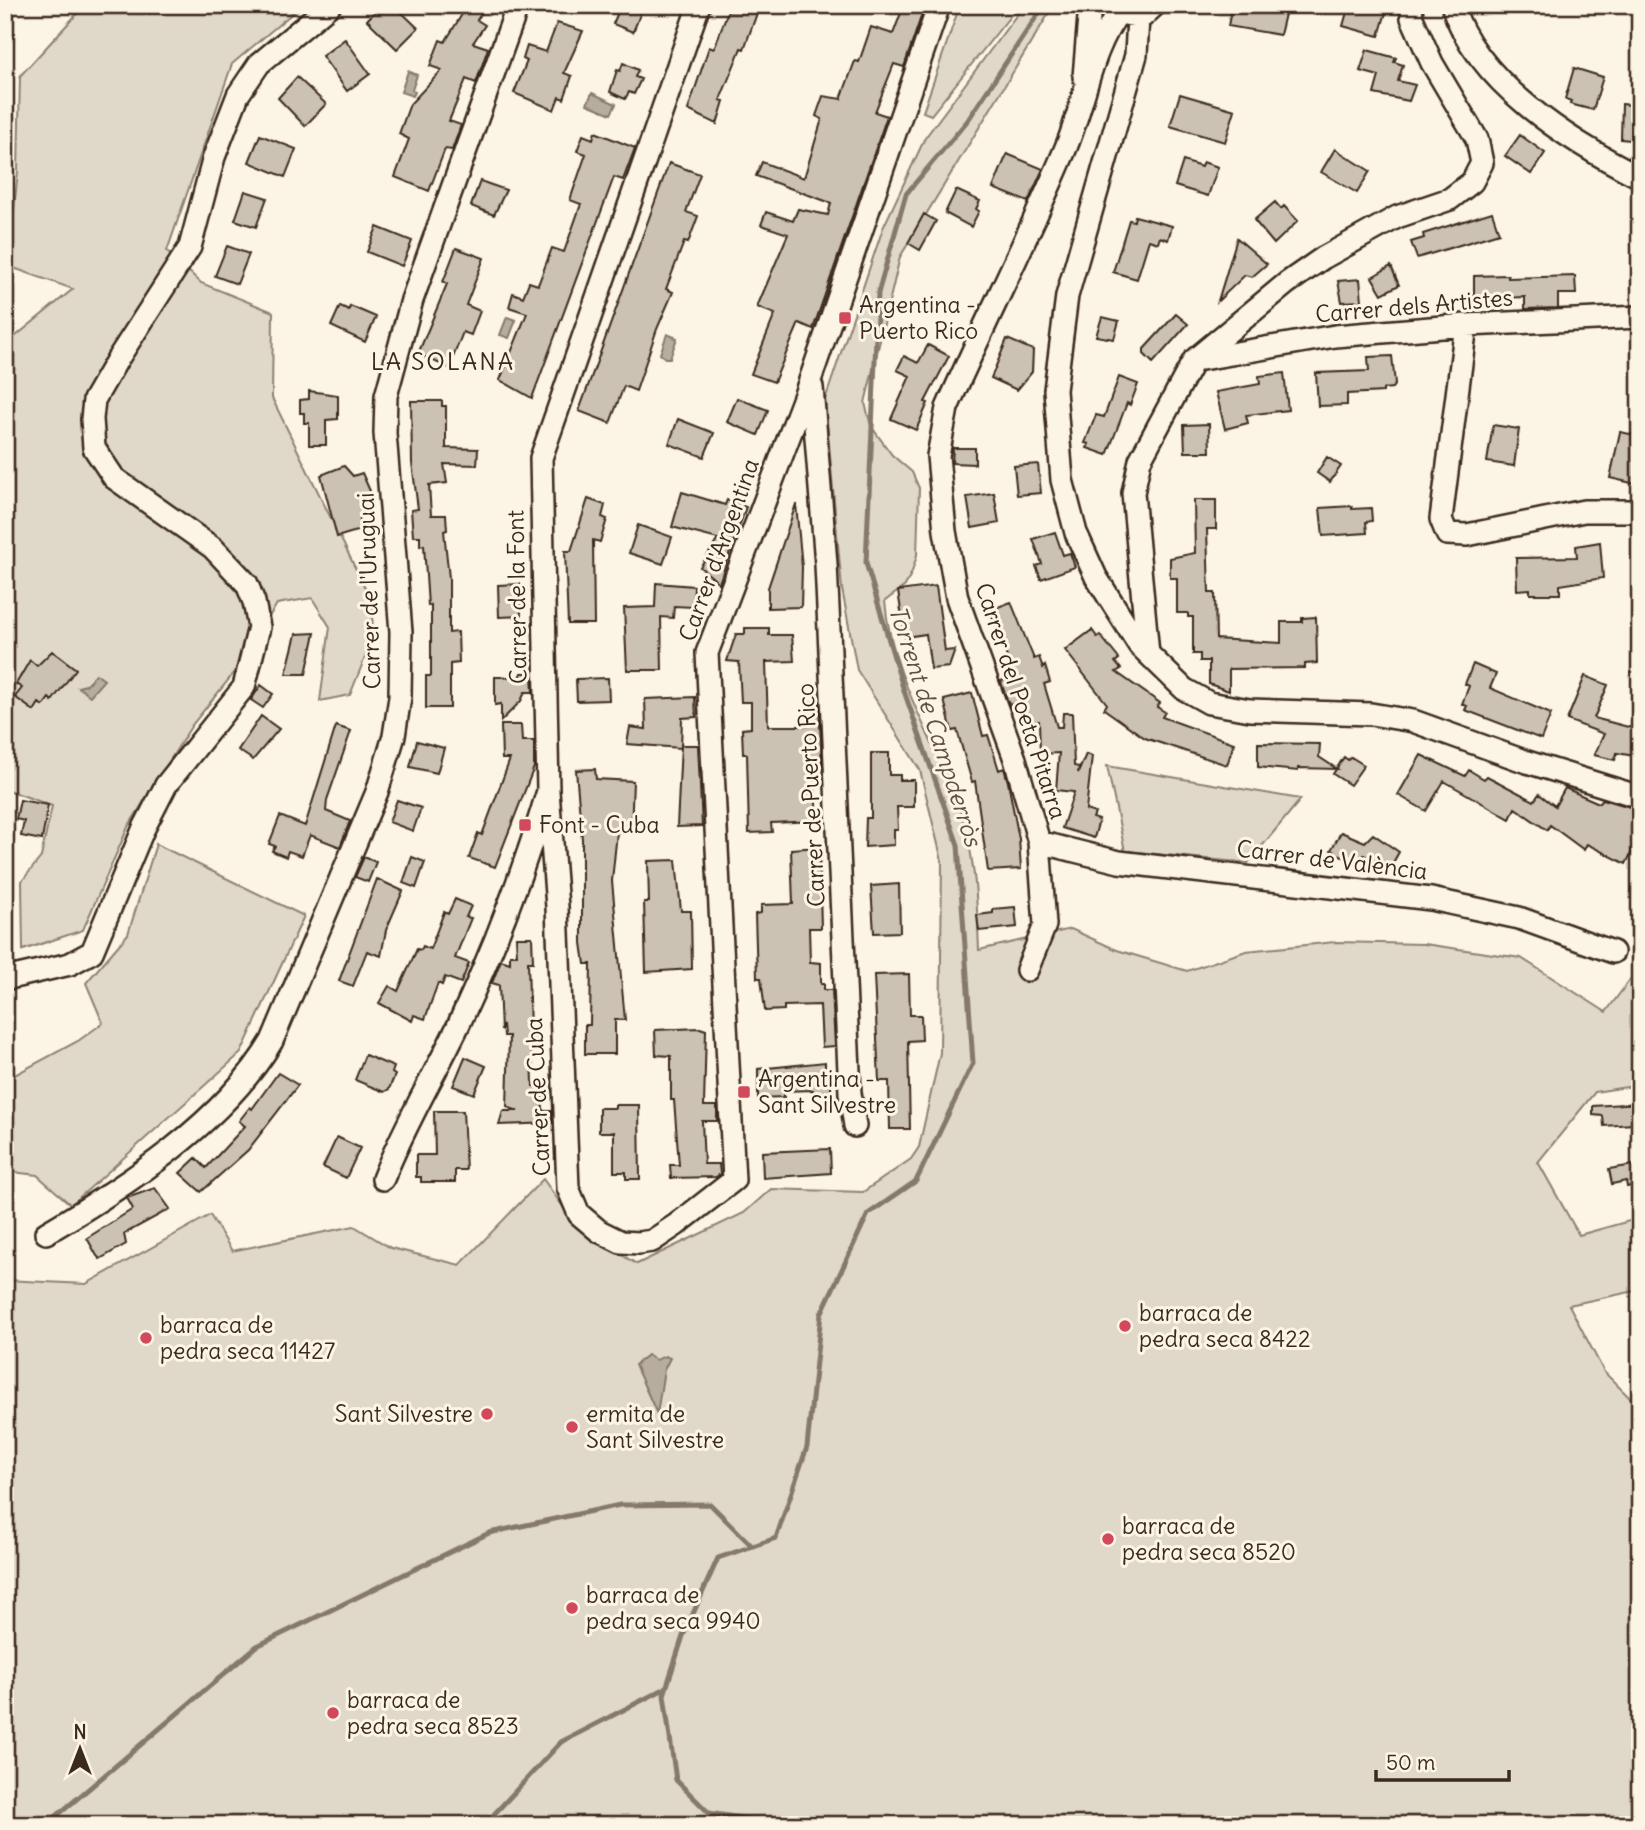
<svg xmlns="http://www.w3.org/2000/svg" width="1645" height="1830" font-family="Delius,sans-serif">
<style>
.green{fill:#e0d8c8;stroke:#8e8173;stroke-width:2}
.water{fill:#b7ad9e;stroke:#85796b;stroke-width:2}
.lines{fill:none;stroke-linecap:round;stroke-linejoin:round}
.stream{stroke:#85796b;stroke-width:5}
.building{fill:#ccc2b3;stroke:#3b2a1e;stroke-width:2}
.minor-casing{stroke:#3b2a1e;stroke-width:26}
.minor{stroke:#fcf5e5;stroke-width:21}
.poi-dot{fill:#d1495b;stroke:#fcf5e5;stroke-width:2.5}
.labels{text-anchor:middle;stroke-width:6;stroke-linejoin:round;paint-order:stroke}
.poi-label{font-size:23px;fill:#3b2a1e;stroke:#fcf5e5;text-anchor:start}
.street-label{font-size:23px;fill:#3b2a1e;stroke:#fcf5e5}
.neighbourhood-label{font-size:24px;letter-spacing:2px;fill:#3b2a1e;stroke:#fcf5e5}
.water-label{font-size:24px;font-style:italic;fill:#605144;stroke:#fcf5e5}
</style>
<rect width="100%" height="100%" fill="#fcf5e5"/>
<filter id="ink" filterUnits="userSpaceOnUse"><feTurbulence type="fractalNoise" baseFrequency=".0143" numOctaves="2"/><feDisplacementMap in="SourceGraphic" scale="14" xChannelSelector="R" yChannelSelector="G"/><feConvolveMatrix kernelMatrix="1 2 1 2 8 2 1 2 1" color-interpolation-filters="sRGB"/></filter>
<g filter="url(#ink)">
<path class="green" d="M85,5H302L232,64L167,251L201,283L273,312L272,398L373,604L372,640L350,695L320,701L330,627L312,598L277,604L234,673L192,725L128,827L83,930L23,950L22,881L41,857L52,806L5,789V345L73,289L8,266L18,171L20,76Z
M960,5H1019L931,115L923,112Z
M1024,5H1054L900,257L865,403L871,426L892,455L912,472L919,488L917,555L912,572L905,586L885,601C891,675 932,734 957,802C975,849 977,900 979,950L1071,929L1117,950L1187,971L1246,951L1335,942L1424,944L1521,958L1606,1012L1640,966V1085L1595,1092L1538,1162L1579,1235L1640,1218V1290L1569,1305L1604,1372L1640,1408V1825H625L596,1816L559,1825H5V1280L86,1284L210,1215L232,1251L354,1226L391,1248L460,1265L543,1179L580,1230L637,1264L744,1213L771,1189L863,1192L911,1159L919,1147L940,1053L942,861L920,770L857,670L842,589L825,400L883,228L925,138Z
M1107,766L1300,799H1301L1248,863L1125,851Z
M156,844L304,916L241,1053L71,1205L37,1175L5,1171V1080L78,1041L103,1023L86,983L128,934Z"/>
<path class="water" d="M408,71L417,75L412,90L415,92L413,96L401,92Z
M592,93L616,104L611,114L587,104Z
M507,317L516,320L509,338L500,335Z
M667,334L677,338L670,358H665L660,354Z
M96,674L104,680L90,696L78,687L86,685Z
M647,1355L656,1360L665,1356L670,1358L664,1370L657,1414L635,1365Z"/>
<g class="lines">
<path class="stream" d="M46,1825L257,1646L489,1533L620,1505L710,1504L752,1546
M484,1825L561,1742L666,1688
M786,1825L709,1813L676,1780L664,1695L683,1636L718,1558L776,1538L807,1447L821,1314L868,1214L916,1181L973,1063L958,845L904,691L866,563L878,293L906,194L968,120L1044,5"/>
</g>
<path class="building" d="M381,5H394L418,28L397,49L367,20Z
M621,5H644L633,32L613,24Z
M730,5H760L744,49L741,48L720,100L724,101L717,124L688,110L709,47L714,49Z
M904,5H925L904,67L894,64L875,112L887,116L813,329L799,323L774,382L751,374L775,314L757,307L788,234L761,225L766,212L793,221L798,209L828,215L831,203L756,176L762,162L804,178L822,119L816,116L823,96L841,99L855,61L859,62L871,27L893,34Z
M1232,5H1271L1270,10L1285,14L1280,35L1228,26Z
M1349,5H1373L1372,8L1386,12L1379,36L1343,26Z
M467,6L481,14L477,20L485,25L473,43L488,48L476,83L466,79L449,121L461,125L452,150L445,149L429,191L395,177L409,139L399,134L410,104L442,70L430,66L440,40L445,42Z
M557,23L583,31L564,73L572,76L564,99L559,97L554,110L514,93L527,61L523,59L527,46L546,52Z
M345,39L370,74L347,91L322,56Z
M1367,50L1396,58L1394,62L1403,65L1398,81L1415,85L1409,101L1374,94L1379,76L1360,71Z
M623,63L638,70L635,77L641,79L634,94L629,92L625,99L610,92L617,70L620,71Z
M1574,68L1603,77L1593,110L1570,104L1571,101L1565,99Z
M297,77L326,104L305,126L278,98Z
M1180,94L1235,110L1225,142L1170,126Z
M1622,104L1640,106V141L1621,139Z
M595,132L635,148L623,180L614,177L532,398L500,380L527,313L509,307L513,293L523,297L529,282L538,285L552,248L564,252L581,204L570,200L586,154L577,151L583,135L593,139Z
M260,135L296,149L285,177L249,162Z
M1520,135L1545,153L1531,174L1505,156Z
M1335,149L1370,171L1357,193L1321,172Z
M1007,154L1043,169L1028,202L993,188Z
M1183,161L1201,167L1203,162L1218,167L1208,196L1175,186Z
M669,163L700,174L686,212L698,216L688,243L684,242L666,289L673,292L657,329L636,391L624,386L610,423L579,411Z
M480,181L506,190L494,215L471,206Z
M956,190L980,201L976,209L979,211L971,227L945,213Z
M245,191L267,198L256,227L235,220Z
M1275,202L1281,209L1284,206L1298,221L1274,244L1254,220Z
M1492,212L1499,233L1417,258L1411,242L1424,238L1423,234Z
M924,214L936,221L920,250L908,243Z
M1135,216L1172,226L1168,240L1160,237L1158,243L1149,240L1137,279L1113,272L1129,220L1134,221Z
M377,227L412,241L402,266L367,252Z
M1237,238L1267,264L1252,277L1245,275L1218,301Z
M227,246L249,254L237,284L215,276Z
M456,248L484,258L466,305L480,311L471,335L463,332L449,368L418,354L447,284L443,282Z
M1391,266L1399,285L1382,294L1372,277Z
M1508,275V278L1575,276L1576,294H1558V308L1525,309V297L1474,299V276Z
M1360,279L1362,301L1342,302L1338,281Z
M340,306L349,310L350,306L376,317L365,342L331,326Z
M1176,314L1188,324L1153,363L1144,354V349Z
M1102,317L1119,321L1114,339L1096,336Z
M1007,339L1033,350L1032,372L1017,390L991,378Z
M928,345L949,356L925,402L928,403L916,430L891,419L910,376L897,370L904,356L918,363Z
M1392,356L1395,384L1392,388L1383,389V392L1347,394V405L1318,406L1316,373L1369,371L1368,357Z
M1284,373L1288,410L1246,415L1248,423L1225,429L1216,392L1260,384L1259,376Z
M1119,377L1138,384L1130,405L1127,403L1107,455L1087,448L1089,444L1085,443L1096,415L1104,417Z
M309,391L338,395V419L326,420V445H309V423H304V413H300V400L309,399Z
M737,398L768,410L758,435L727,422Z
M411,401H442V406H446V448L478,449L477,465L444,464L447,483L429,485L431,515H446L447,530L444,531L449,578V633L458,632L459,663L450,664V708H426V676H431V605L428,606L424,545L420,546V536H413L411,510L418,509L412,463Z
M678,419L714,433L704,457L669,444Z
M1209,424L1210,452H1185L1184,425Z
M1493,425L1519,429L1514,466L1487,462Z
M1620,432L1640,436L1636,484L1610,478Z
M953,448H975V464L952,463Z
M1327,457L1341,466L1330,482L1317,473Z
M1038,464L1041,493L1017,495L1014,466Z
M344,466L353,476L362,473L370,491V513L360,514V530L337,537L321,475Z
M682,492L725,505L727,500L746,507L719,583L700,567L718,539L672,527Z
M994,493L999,523L972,528L967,497Z
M588,499L605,505L602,517L607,519L600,542L593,540L594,624H568L565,551H571Z
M1194,500H1216V529H1207L1209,593H1215L1216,639L1281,643V622H1302V618L1316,617L1317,663L1305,664V668L1229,669V691L1209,684V661H1200V654H1193V617H1188V613H1177V578H1170V558L1195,553Z
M796,504L802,567L801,607L768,608V588Z
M1352,506V509L1371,508L1372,521L1366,522L1367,533L1323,536L1320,508Z
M638,525L672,537L663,564L629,553Z
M1055,532L1063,555L1070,553L1075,567L1041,579L1036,566L1042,564L1033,539Z
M1600,542L1603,578L1560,585V594H1530V589L1517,590L1516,558L1577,557L1576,546Z
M656,583L694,586L693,607L674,606L673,618L661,617L662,670H627L624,608L655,607Z
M520,584L521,616L499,617L498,585Z
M936,586L945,651L955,650L949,667L931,669L926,634L905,637L898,591Z
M1011,602L1034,659L1039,657L1043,668L1045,666L1050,682L1044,684L1057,727H1062L1063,713H1072L1074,766L1079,767L1078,773L1086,754L1092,756L1086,810L1095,813L1093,818L1099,820L1094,838L1062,828L1074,792L1056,790L1059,753L1040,754L1039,721L1030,724L1021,701L1009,705L1002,685L1001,681L1014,677L990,610Z
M745,628H769V635H792L794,661L766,662L768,726H808L807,702H819L822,766H814L817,821L771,823L772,832L749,833L747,754H743L742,729L751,728V702H741L739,662L727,661L736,634H745Z
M1092,630L1097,637L1100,635L1119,659L1115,662L1121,669L1116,672L1160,703L1157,707L1165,712L1162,717L1234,743L1227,765L1145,738L1104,709L1107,704L1065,650Z
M315,633L306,674H286L296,634Z
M52,651L76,669L52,701L49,698L43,706L39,703L34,711L15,697L22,688L16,684L30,660L37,666Z
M1473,664L1496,674L1490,688L1551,714L1541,739L1465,710L1467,706L1462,704L1469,686L1465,684Z
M521,673H532L533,692H525L521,701L501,721V704L495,705V677H521Z
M1585,676L1608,685L1594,718L1640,730V757L1617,753L1615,760L1594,755L1604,734L1567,720Z
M608,678L609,700L577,701L576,679Z
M261,685L273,694L263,708L251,700Z
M972,693L983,736L988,735L999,770L1004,768L1008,782L1019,839L1021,869L988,871L975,781L972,782L957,730L952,731L944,700Z
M695,697L696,717L682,718L681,748L627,744L630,727L646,729L645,699Z
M261,716L279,729L253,760L238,750Z
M501,725H521L522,741H534V767L495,867L469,858L478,833L482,835L510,759H502Z
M336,726L351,731L327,800L326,811L350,821L340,847L310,835L302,856L288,851L286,857L272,851L275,846L269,844L280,816L305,826Z
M417,741L444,748L437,773L410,767Z
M1258,743L1320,744L1319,757L1337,769L1298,768V771L1258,767Z
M681,745H698L702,826L677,827Z
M871,753H889V775H900V780H914V807H897L898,830H894V845L865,847L866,818H871Z
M1421,755L1465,776L1469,770L1484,779L1487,776L1534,801L1539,794L1555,806L1565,788L1599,803L1603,799L1640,810V836L1626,864L1587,844L1584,850L1550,825L1547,830L1515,808L1510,819L1444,781L1426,811L1398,795Z
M1344,757L1348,760L1351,757L1364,765L1350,785L1333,774Z
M595,769L596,779L633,781L631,832H617L612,881L625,1020H615V1054H585V1025H590L591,964H585L582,943V839L576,770Z
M20,800L48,805L42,840L21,836L24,821L16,819Z
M397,800L421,808L413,831L389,822Z
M1341,832L1365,842L1373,834L1399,852L1391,866L1385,862L1383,866L1364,855L1358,865L1331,850Z
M819,847L821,928H809L810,962L821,963V984H824V990H832L835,1046L822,1047L820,1005L784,1006V1010L765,1011L761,978H757L755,914L761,913V905L793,904L791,849Z
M364,857L376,862L368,882L355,877Z
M412,857L425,862L416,888L403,883Z
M676,860L681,911H691L692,969L646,972L644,902H649L648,861Z
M377,879L403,891L386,930L381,956L367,951L353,986L339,981Z
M899,884L900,932L874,933L871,886Z
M455,899L471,906L466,917L471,918L455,958L469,963L461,983L445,977L442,985L438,983L425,1019L414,1015L412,1021L379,1003L389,986L398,991L417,949L421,950L423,946L430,949L444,912L448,914Z
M1015,907L1017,927L979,931L977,915L993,913V909Z
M516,937H532L533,962H528L530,1031L537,1030L538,1047H532L533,1086H542L543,1111H552V1123L499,1125L503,1111H518L507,1107L509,1036H504L503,1024L501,1031L499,985L492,983L501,960L510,963V955H517Z
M909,974L910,1015H921L922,1040L908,1041L910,1129H890L889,1081H879L874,975Z
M700,1028L706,1030L704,1106H717V1121H702L704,1164H719L720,1174L716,1177L671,1178L670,1165H679L674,1100H671V1056L656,1055L655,1030Z
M365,1055L394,1067L392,1073L395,1075L389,1089L384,1092L355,1080Z
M465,1057L486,1066L474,1094L453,1086Z
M825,1062V1080H831V1095H814L813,1090L784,1091V1097L758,1098V1069Z
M278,1073L298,1085L248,1150L201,1192L180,1173L196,1158L206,1168L245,1126L239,1121L250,1107L252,1109Z
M1640,1103V1119L1632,1118L1633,1124L1604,1126L1603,1116L1593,1115V1106Z
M615,1105H639L640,1179H626V1172H614V1132H599V1108H615Z
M434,1111H463L466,1170H455V1182H421V1177H416V1155H435Z
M337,1137L360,1148L346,1178L323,1167Z
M830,1149L831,1173L763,1178L762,1152Z
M1640,1164V1184L1627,1187L1626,1181L1612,1184L1609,1169Z
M155,1188L170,1209L124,1234L126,1244L100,1259L97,1256L87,1238L133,1209L127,1198Z"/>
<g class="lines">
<g class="minor-casing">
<path id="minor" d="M1452,5C1477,83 1570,142 1640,177
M1124,14L1142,17L1155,5
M1138,17L1136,55L1067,296L1055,390L1062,480L1076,533L1096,577L1139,645L1184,689L1209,703L1250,710L1371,714L1413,721L1524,761L1640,797
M1084,77L1090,5
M1466,325L1441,519L1447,534L1467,535L1584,511H1640
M1196,360L1335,336L1466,325L1640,317
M812,387L826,564L850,1093L855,1126
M1148,654L1133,493L1140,460L1194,360L1287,283L1323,258L1397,217L1450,199L1472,182L1482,163L1477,139L1432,63L1412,18L1411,5
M548,791L557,907L568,1188L579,1214L599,1231L621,1242L639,1243L652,1241L676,1225L734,1180L707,653L806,392L939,5
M1039,842L1119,862L1431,899L1519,918L1613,952
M1027,970L1045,925L1039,842L1015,759L957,598L945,531L938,456L947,408C986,320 1030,234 1067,145C1085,101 1091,48 1120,11
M5,979L70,964L92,952L143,830L166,785L244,687L259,627L254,602L247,584L213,548L114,478L94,448L92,419L94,400L117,360L190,247L214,157L238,95L259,64L330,5
M383,1179C404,1126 433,1078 458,1026C493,951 524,870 548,791L541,458L699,5
M46,1233C126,1186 224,1122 272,1041L377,792L394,736L400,697L401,632L385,433L386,396L412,300L518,5"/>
</g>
<use href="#minor" class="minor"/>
</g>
</g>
<g class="poi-dot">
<rect x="838" y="311" width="14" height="14" rx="3.5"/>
<rect x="518" y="818" width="14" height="14" rx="3.5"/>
<rect x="737" y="1085" width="14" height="14" rx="3.5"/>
<circle cx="1125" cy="1326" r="7"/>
<circle cx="146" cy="1338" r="7"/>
<circle cx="487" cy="1414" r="7"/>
<circle cx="572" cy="1427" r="7"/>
<circle cx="1108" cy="1539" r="7"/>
<circle cx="572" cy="1608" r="7"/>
<circle cx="333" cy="1713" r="7"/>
</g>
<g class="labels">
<g class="poi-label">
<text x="859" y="313">Argentina -<tspan x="859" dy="26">Puerto Rico</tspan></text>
<text x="539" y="833">Font - Cuba</text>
<text x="758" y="1087">Argentina -<tspan x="758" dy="26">Sant Silvestre</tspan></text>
<text x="1139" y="1321">barraca de<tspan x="1139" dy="26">pedra seca 8422</tspan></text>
<text x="160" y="1333">barraca de<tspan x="160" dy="26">pedra seca 11427</tspan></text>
<text x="473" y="1422" text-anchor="end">Sant Silvestre</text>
<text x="586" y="1422">ermita de<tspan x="586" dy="26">Sant Silvestre</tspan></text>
<text x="1122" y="1534">barraca de<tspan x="1122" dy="26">pedra seca 8520</tspan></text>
<text x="586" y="1603">barraca de<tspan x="586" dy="26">pedra seca 9940</tspan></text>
<text x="347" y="1708">barraca de<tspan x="347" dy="26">pedra seca 8523</tspan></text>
</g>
<g class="street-label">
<text transform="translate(1414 306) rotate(-5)" y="8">Carrer dels Artistes</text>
<text transform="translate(719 550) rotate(-70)" y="8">Carrer d'Argentina</text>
<text transform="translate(369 591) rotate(-92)" y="8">Carrer de l'Uruguai</text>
<text transform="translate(517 597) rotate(-91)" y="8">Carrer de la Font</text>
<text transform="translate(1021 701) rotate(72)" y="8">Carrer del Poeta Pitarra</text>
<text transform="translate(811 795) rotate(-93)" y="8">Carrer de Puerto Rico</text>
<text transform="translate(1332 860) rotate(7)" y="8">Carrer de València</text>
<text transform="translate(538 1097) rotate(-93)" y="8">Carrer de Cuba</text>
</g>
<g class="neighbourhood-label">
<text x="443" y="370">LA SOLANA</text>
</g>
<g class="water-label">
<text transform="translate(935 726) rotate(72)" y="8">Torrent de Campderròs</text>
</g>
</g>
<rect width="1645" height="1830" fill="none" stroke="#fcf5e5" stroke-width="28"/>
<rect x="14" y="14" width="1617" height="1802" fill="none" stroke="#3b2a1e" stroke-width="2.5" filter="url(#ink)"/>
<g transform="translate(80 1749)" stroke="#fcf5e5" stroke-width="5" paint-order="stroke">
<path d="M0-5L12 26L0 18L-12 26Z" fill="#3b2a1e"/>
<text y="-10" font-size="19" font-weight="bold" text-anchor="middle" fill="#3b2a1e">N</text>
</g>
<path d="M1376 1770v10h133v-10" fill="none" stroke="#3b2a1e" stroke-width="3.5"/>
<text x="1386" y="1770" font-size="21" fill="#3b2a1e" stroke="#fcf5e5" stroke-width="5" paint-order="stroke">50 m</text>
</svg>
